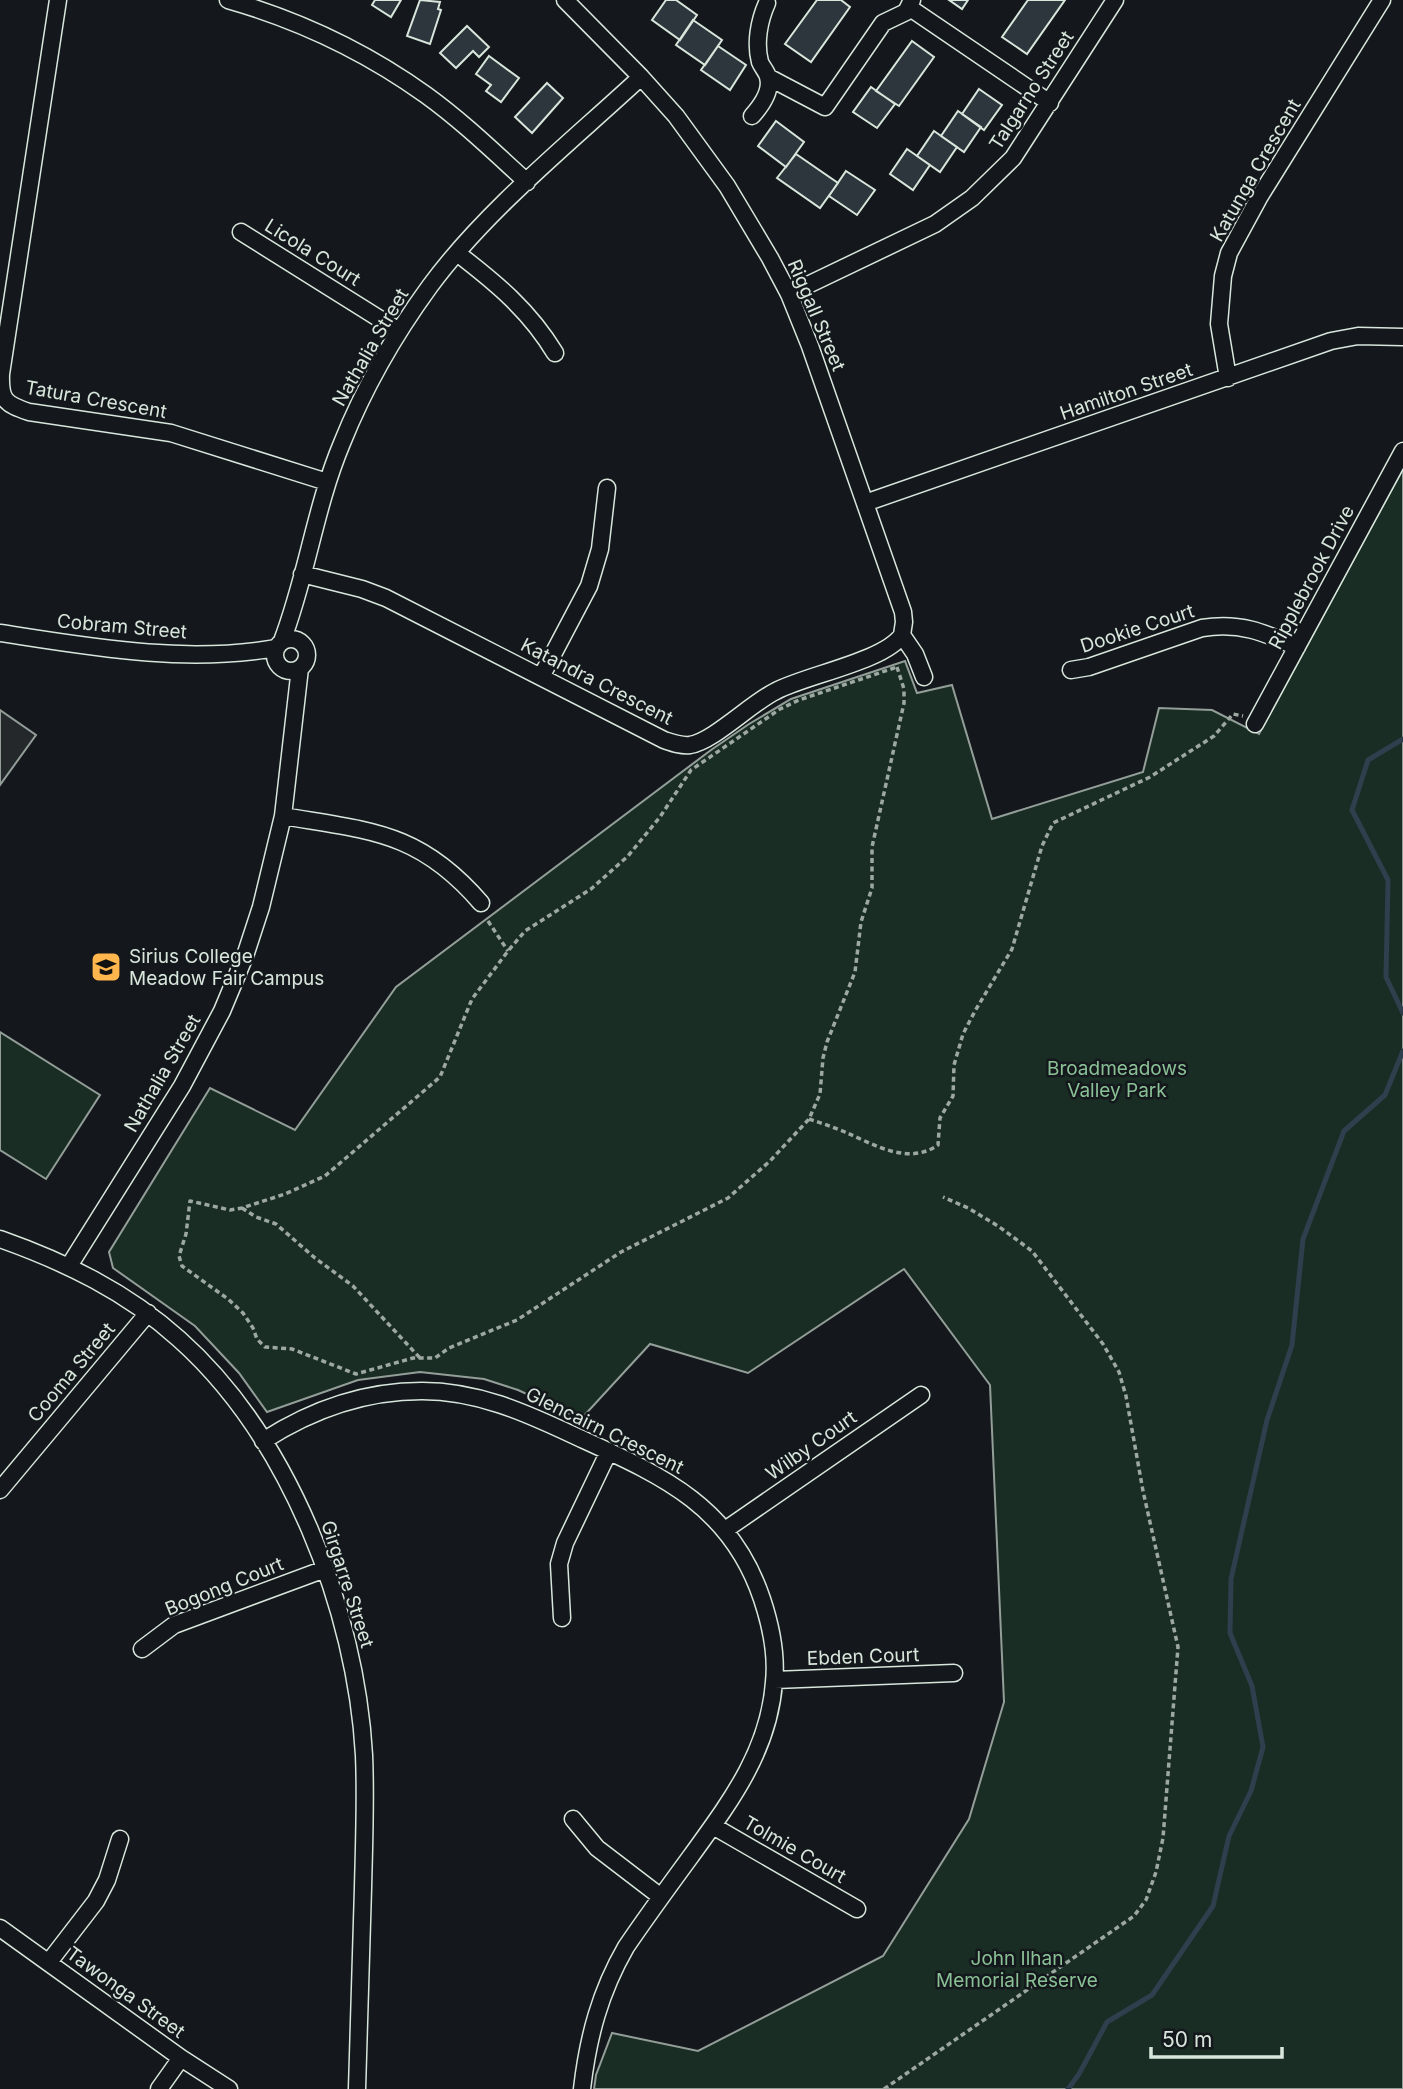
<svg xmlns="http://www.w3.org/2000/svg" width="1403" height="2089" font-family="Inter,sans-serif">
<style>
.green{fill:#1a2d24;stroke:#939e99;stroke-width:2}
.parking{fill:#24282b;stroke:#939e99;stroke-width:2}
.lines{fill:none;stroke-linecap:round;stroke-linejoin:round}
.stream{stroke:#2f3f4d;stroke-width:5}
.building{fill:#2c363c;stroke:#d8e6dc;stroke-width:2}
.street-casing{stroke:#d8e6dc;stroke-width:19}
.path{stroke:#9da8a2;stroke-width:3.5;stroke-dasharray:5 3.5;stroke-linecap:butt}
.street{stroke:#14181c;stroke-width:16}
.labels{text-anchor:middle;stroke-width:5;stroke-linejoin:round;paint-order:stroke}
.street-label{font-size:19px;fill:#d8e6dc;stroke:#14181c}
.poi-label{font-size:19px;fill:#d8e6dc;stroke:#14181c;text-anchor:start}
.park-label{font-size:19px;fill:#8ac095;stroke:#14181c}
</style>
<rect width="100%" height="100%" fill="#14181c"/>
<path class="green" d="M1403,469V2089H594L596,2075L612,2033L698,2051L883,1956L969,1819L1004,1702L990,1385L904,1269L748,1373L650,1344L581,1419L518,1390L484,1379L420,1372L358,1380L267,1412L239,1373L195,1326L113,1268L109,1252L210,1088L295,1130L396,987L711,750L749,724L791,699L905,661L917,693L952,685L992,819L1143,772L1159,708L1212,710L1259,734Z
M0,1032L100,1095L46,1179L0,1150Z"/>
<path class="parking" d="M0,710L36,735L0,785Z"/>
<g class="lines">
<path class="stream" d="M1403,739L1368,760L1352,810L1388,880L1386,977L1403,1013
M1068,2089L1079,2074L1107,2022L1152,1995L1213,1906L1229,1836L1251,1791L1263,1747L1252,1686L1230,1633L1231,1579L1267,1420L1292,1345L1303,1239L1344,1131L1385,1095L1403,1051"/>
</g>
<path class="building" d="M375,0H401L391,17L372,5Z
M420,0L440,2L438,9L441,10L430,44L407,36Z
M666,0H676L697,15L680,40L652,20Z
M817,0H841L850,7L811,62L785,44Z
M949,0H968L962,9Z
M1028,0H1065L1027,54L1002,37Z
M693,20L722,40L705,65L676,45Z
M467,26L489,47L479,57L473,51L456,68L440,53Z
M912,41L934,57L899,106L876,91Z
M718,46L746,65L730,90L701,70Z
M489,56L519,78L501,102L486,91L491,85L476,74Z
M547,83L563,98L532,133L515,117Z
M871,87L895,104L877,128L853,112Z
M979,89L1002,105L984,130L962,114Z
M958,111L981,127L964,152L941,136Z
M776,121L804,142L786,167L758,146Z
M934,131L957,147L940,172L917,156Z
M907,149L930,165L913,190L890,174Z
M796,154L838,183L820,208L777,178Z
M846,171L875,190L857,215L829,196Z"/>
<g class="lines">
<g class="street-casing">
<path id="street" d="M58,0L1,374C0,400 5,404 29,412L171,433L327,482
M228,0C298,20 366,52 426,95C462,121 494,152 527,182
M565,0L641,77L676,116L727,186L770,258L789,294L810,346L903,612L904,622L902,635L915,654L924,677
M910,8L1050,103
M768,77L825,107L883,23L906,12L912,0
M752,116C761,106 772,91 768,77C767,72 762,67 760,62C755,43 759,21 767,3
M241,232L399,331
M457,253C496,283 529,310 555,353
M789,294L935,224L972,198L1013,158L1115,0
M1228,378L1219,324L1223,276L1229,253L1260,196L1382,0
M865,503L1331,341L1358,336L1403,337
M302,574L362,589L386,598L664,740C673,743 681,746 690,745C714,741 751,703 776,691C806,675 885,661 902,635
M0,633C91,647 184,664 276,648
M275 655a16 16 0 1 1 32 0a16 16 0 1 1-32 0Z
M282,641C307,576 315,507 342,443C364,388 395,334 430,286C486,210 572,141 641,77
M1071,670L1089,667L1202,628C1240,622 1263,632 1297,647
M541,677L589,586L600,549L607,488
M1255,724L1403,451
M283,816C370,831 419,831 481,903
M0,1239C65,1262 127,1292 179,1339C289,1437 356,1610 364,1755C366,1799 364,1844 363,1888C361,1955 359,2022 357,2089
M69,1266L182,1086L222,1011L245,956L261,907L283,816L300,668
M263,1441C311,1410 365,1391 422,1391C477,1391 524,1412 573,1435C658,1474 730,1503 762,1599C771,1626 777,1654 774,1682C769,1751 730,1802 691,1856C669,1886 647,1916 626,1947C600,1992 588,2037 582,2089
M0,1490L148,1313
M725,1530L921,1395
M562,1618L559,1564L565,1543L609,1451
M142,1649L174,1625L325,1569
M775,1680L954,1673
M573,1819L597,1848L661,1897
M713,1826L857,1909
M0,1928L181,2058L229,2089
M49,1962L96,1901L107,1880L120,1839
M159,2089L181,2058"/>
</g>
<path class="path" d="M897,667L904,689V703L872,847V888L861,922L855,972L827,1042L823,1058L820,1094L809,1119L770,1161L728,1198L621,1252L517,1320L449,1348L435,1358H413L356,1374L292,1349L265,1347L257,1339L253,1328L243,1313L228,1299L182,1266L179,1256L186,1234L190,1201L230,1210L242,1208L285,1194L325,1176L440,1077L472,999L508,951L525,931L591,889L628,856L660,817L691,770L780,709L799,700Z
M488,921L508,951
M809,1119C821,1123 833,1127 845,1132C873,1144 908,1166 938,1145L940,1118L953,1096L954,1065L963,1034L975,1011L1012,949L1042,846L1053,823L1150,777L1214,736L1233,714L1243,716
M242,1208L256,1217L276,1224L315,1258L353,1286L420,1358
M884,2089L1134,1916L1146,1900L1156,1872L1163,1838L1178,1647L1143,1491L1126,1396L1119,1372L1103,1344L1032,1251L998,1226L968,1208L943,1197"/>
<use href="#street" class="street"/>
</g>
<defs>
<g id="school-square" transform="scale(1.575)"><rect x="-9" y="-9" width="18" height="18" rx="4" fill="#ffb74d" stroke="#14181c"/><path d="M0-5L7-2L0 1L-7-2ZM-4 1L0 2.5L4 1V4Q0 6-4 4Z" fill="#111"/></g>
</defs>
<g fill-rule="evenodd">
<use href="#school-square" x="106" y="967"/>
</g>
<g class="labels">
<g class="street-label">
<text transform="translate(1031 90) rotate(-57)" y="7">Talgarno Street</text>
<text transform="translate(1255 170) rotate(-60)" y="7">Katunga Crescent</text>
<text transform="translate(313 252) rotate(32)" y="7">Licola Court</text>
<text transform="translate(817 315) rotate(67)" y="7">Riggall Street</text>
<text transform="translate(370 347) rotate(-60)" y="7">Nathalia Street</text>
<text transform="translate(1126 391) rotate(-19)" y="7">Hamilton Street</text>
<text transform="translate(96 399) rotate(10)" y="7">Tatura Crescent</text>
<text transform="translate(1311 577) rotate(-62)" y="7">Ripplebrook Drive</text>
<text transform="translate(122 626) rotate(5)" y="7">Cobram Street</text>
<text transform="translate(1137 628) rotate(-18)" y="7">Dookie Court</text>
<text transform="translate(597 681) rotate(27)" y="7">Katandra Crescent</text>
<text transform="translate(162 1073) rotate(-60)" y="7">Nathalia Street</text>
<text transform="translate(71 1372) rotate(-50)" y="7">Cooma Street</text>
<text transform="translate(605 1430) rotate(26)" y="7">Glencairn Crescent</text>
<text transform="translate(811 1445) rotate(-35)" y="7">Wilby Court</text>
<text transform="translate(348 1584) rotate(72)" y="7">Girgarre Street</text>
<text transform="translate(224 1586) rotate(-22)" y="7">Bogong Court</text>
<text transform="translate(863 1656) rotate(-2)" y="7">Ebden Court</text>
<text transform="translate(795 1849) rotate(30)" y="7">Tolmie Court</text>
<text transform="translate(126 1992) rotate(36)" y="7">Tawonga Street</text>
</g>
<g class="poi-label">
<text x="129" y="963">Sirius College<tspan x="129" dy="22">Meadow Fair Campus</tspan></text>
</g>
<g class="park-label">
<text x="1117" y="1075">Broadmeadows<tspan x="1117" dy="22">Valley Park</tspan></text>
<text x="1017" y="1965">John Ilhan<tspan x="1017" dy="22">Memorial Reserve</tspan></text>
</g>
</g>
<path d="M1151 2047v10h131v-10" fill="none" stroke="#d8e6dc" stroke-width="3.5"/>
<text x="1162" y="2047" font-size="21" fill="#d8e6dc" stroke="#14181c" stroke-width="5" paint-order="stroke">50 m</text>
</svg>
